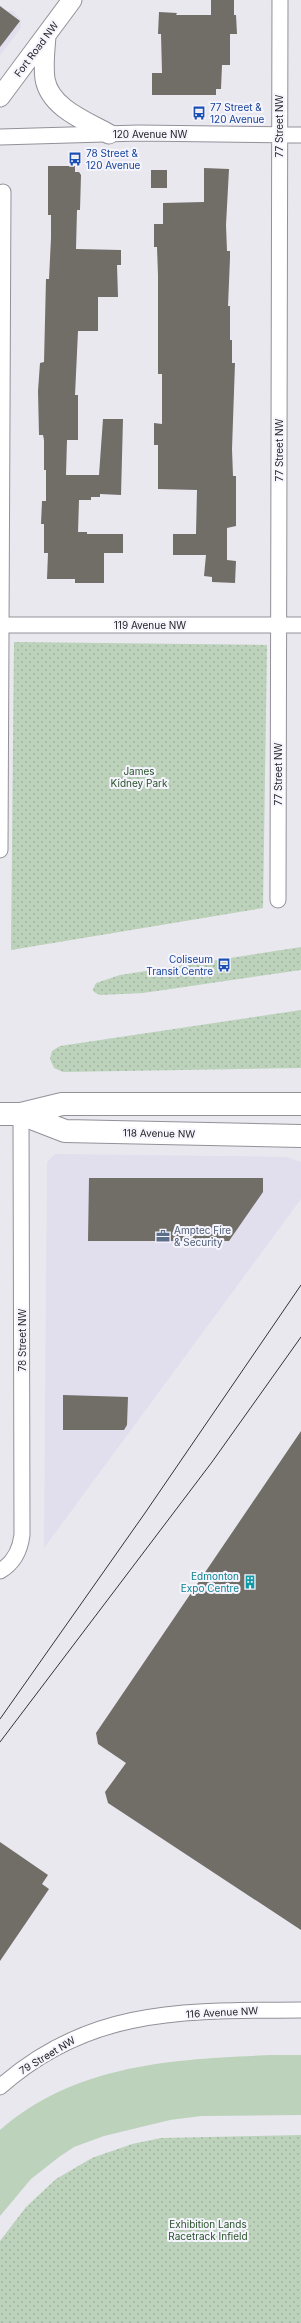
<svg xmlns="http://www.w3.org/2000/svg" width="301" height="2323" font-family="Inter,sans-serif">
<style>
.built{fill:#e1deed}
.grass{fill:url(#grass-dots)}
.pitch{fill:#bcd2bb}
.building{fill:#716d67}
.lines{fill:none;stroke-linecap:round;stroke-linejoin:round}
.minor-casing{stroke:#939198;stroke-width:17}
.tertiary-casing{stroke:#939198;stroke-width:21}
.secondary-casing{stroke:#939198;stroke-width:24}
.minor{stroke:#fff;stroke-width:15}
.tertiary{stroke:#fff;stroke-width:19}
.secondary{stroke:#fff;stroke-width:22}
.tram{stroke:#343337;stroke-width:1}
.labels{text-anchor:middle;stroke-width:4;stroke-linejoin:round;paint-order:stroke}
.street-label{font-size:10px;fill:#201f22;stroke:#f6f5fd}
.transit-label{font-size:10px;fill:#164399;stroke:#f6f5fd;text-anchor:start}
.park-label{font-size:10px;fill:#29532a;stroke:#f6f5fd}
.service-label{font-size:10px;fill:#4e5e75;stroke:#f6f5fd;text-anchor:start}
.culture-label{font-size:10px;fill:#0d838f;stroke:#f6f5fd;text-anchor:end}
</style>
<defs>
<pattern id="grass-dots" width="8" height="8" patternUnits="userSpaceOnUse"><rect width="8" height="8" fill="#bcd2bb"/><path d="M2 2h.1M6 6h.1" fill="none" stroke="#a1b4a0" stroke-width="1.8" stroke-linecap="round"/></pattern>
</defs>
<rect width="100%" height="100%" fill="#e9e8ef"/>
<path class="built" d="M0,11H13L21,20V28L0,55Z
M55,1154L286,1157L301,1162V1199L44,1548L47,1162Z"/>
<path class="grass" d="M14,642L267,645L263,908L11,950Z
M301,947V970L143,993L100,995L94,992L93,989L96,983L120,975Z
M301,1010V1068L63,1072L54,1068L50,1059L52,1051L60,1046Z
M301,2135V2323H0V2241L26,2207L56,2179L92,2158L132,2144L161,2138Z"/>
<path class="pitch" d="M272,2055H301V2115L201,2116L170,2120L104,2136L74,2147L59,2157L31,2179L0,2216V2130C77,2063 176,2059 272,2055Z"/>
<path class="building" d="M211,0H234V15H236L237,34H230V65H222L221,89H216V95H152V73H162L161,34H158L159,12L177,13L176,15H211Z
M0,6L20,21L0,47Z
M48,166H75V172H79L81,175L80,210H77L76,249L121,250V265H117L118,297H98V331H78L75,395H78V440H67L66,475H99L103,419H123L121,495L100,494V497H91V500H79L78,532H87V534H123V553H104V583H75V579H47L48,553H44V524H41L42,501H46V470H44V440L43,435H39L38,391L40,363L44,362L46,279H49L51,238V215H48Z
M204,168L229,169L226,225L227,251H230V258L228,306H230V340H232V363H235L232,449L233,476H236V526L227,528V560L236,561L235,583L212,582V577L204,576L206,555H173V534H196L197,490L158,489V445H154V423L162,424V374H158V275L157,247H154V224H163V203L204,202Z
M151,170H167V188H151Z
M89,1178H263V1192L229,1241H88Z
M63,1395L128,1397L127,1425L124,1430H63Z
M301,1431V1930L108,1803L105,1792L126,1763L98,1744L96,1733Z
M0,1842L48,1875L42,1884L49,1889L0,1961Z"/>
<g class="lines">
<g class="minor-casing">
<path id="minor" d="M0,137L139,133L301,135
M0,625H301
M0,850L3,192
M278,900L280,0
M0,1571C14,1563 20,1551 22,1535L21,1114
M0,2087C91,2006 187,2011 301,2010"/>
</g>
<g class="tertiary-casing">
<path id="tertiary" d="M46,36C45,50 43,65 45,79C50,108 86,121 109,134
M0,97L72,0"/>
</g>
<g class="secondary-casing">
<path id="secondary" d="M0,1114H21L62,1104H301
M21,1114L65,1131L301,1136"/>
</g>
<use href="#minor" class="minor"/>
<use href="#tertiary" class="tertiary"/>
<use href="#secondary" class="secondary"/>
<path class="tram" d="M0,1719L145,1513L301,1285
M0,1742L212,1462L301,1337"/>
</g>
<defs>
<g id="bus-bare" transform="scale(1.08)"><path d="M-5-6H5V4H4V6H2V4H-2V6H-4V4H-5ZM-3.5-4V0h7V-4ZM-3.5 1.2v1.5H-2V1.2ZM2 1.2v1.5H3.5V1.2Z" fill="#1a4fb4" stroke="#f6f5fd" stroke-width="2.5" paint-order="stroke"/></g>
<g id="office-bare" transform="scale(1.08)"><path d="M-6-3h4V-5.5h4V-3h4V5H-6ZM-1-4.5V-3h2v-1.5ZM-6 0V1H6V0Z" fill="#5c6f8a" stroke="#f6f5fd" stroke-width="2.5" paint-order="stroke"/></g>
<g id="building-bare" transform="scale(1.08)"><path d="M-4-6H4V6H1V3H-1V6H-4ZM-2.5-4.3h1.7v1.8h-1.7ZM.8-4.3h1.7v1.8H.8ZM-2.5-1h1.7V.8h-1.7ZM.8-1h1.7V.8H.8Z" fill="#0f9aa8" stroke="#f6f5fd" stroke-width="2.5" paint-order="stroke"/></g>
</defs>
<g fill-rule="evenodd">
<use href="#bus-bare" x="199" y="113"/>
<use href="#bus-bare" x="75" y="159"/>
<use href="#bus-bare" x="224" y="965"/>
<use href="#office-bare" x="163" y="1236"/>
<use href="#building-bare" x="250" y="1582"/>
</g>
<g class="labels">
<g class="street-label">
<text transform="translate(36 49) rotate(-53)" y="4">Fort Road NW</text>
<text transform="translate(279 126) rotate(-90)" y="4">77 Street NW</text>
<text x="150" y="138">120 Avenue NW</text>
<text transform="translate(279 450) rotate(-90)" y="4">77 Street NW</text>
<text x="150" y="629">119 Avenue NW</text>
<text transform="translate(278 774) rotate(-90)" y="4">77 Street NW</text>
<text transform="translate(159 1133) rotate(1)" y="4">118 Avenue NW</text>
<text transform="translate(22 1340) rotate(-90)" y="4">78 Street NW</text>
<text transform="translate(222 2012) rotate(-3)" y="4">116 Avenue NW</text>
<text transform="translate(47 2055) rotate(-31)" y="4">79 Street NW</text>
</g>
<g class="transit-label">
<text x="210" y="111">77 Street &amp;<tspan x="210" dy="12">120 Avenue</tspan></text>
<text x="86" y="157">78 Street &amp;<tspan x="86" dy="12">120 Avenue</tspan></text>
<text x="213" y="963" text-anchor="end">Coliseum<tspan x="213" dy="12">Transit Centre</tspan></text>
</g>
<g class="park-label">
<text x="139" y="775">James<tspan x="139" dy="12">Kidney Park</tspan></text>
<text x="208" y="2228">Exhibition Lands<tspan x="208" dy="12">Racetrack Infield</tspan></text>
</g>
<g class="service-label">
<text x="174" y="1234">Amptec Fire<tspan x="174" dy="12">&amp; Security</tspan></text>
</g>
<g class="culture-label">
<text x="239" y="1580">Edmonton<tspan x="239" dy="12">Expo Centre</tspan></text>
</g>
</g>
</svg>
